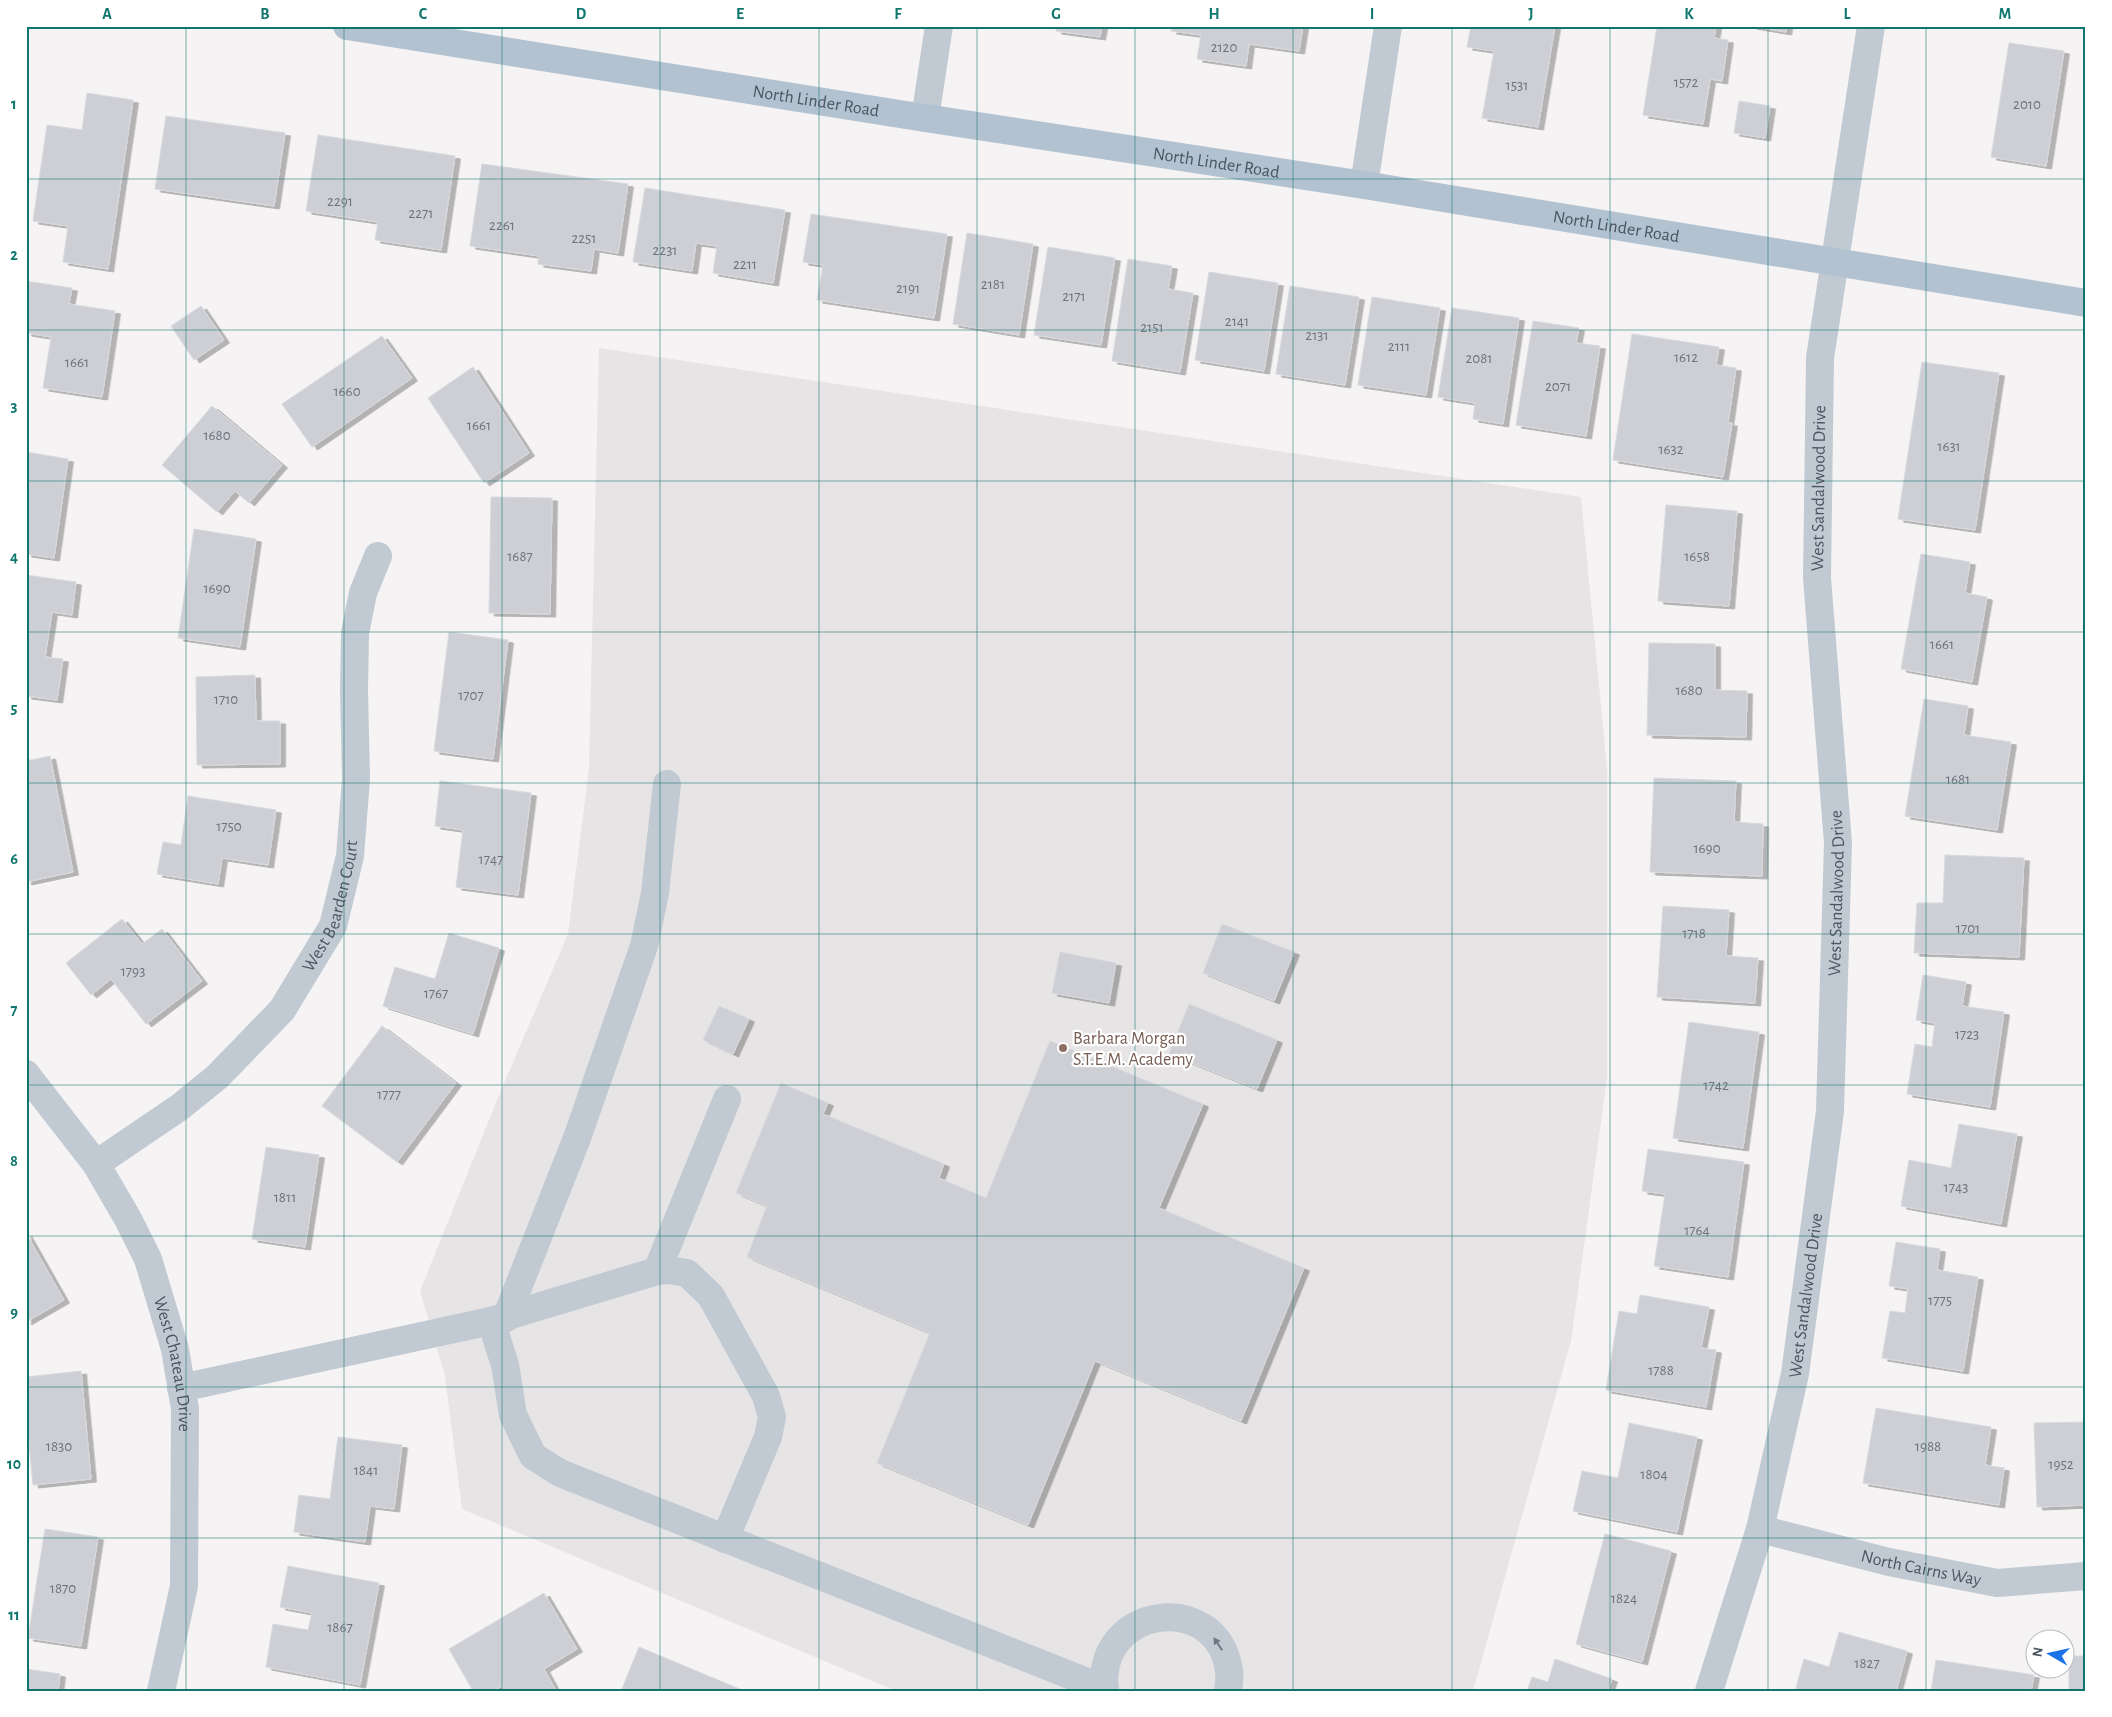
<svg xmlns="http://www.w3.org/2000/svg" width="2112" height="1717" font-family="'Alegreya Sans',sans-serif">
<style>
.education{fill:#e6e4e5}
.building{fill:#cdcfd5;stroke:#d7d9de;filter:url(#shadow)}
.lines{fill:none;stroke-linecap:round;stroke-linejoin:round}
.minor{stroke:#c1cad2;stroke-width:28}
.major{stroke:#b3c2d1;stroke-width:28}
.oneway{fill:#6e7983}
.grid{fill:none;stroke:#0f766e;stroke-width:1;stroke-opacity:0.55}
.education-dot{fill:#8d6e63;stroke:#fff;stroke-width:2}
.labels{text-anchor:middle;stroke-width:4.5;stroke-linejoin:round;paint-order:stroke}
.number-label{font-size:15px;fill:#6b747e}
.street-label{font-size:18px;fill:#4a5661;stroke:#fff}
.education-label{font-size:18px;fill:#785e54;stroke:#fff;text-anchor:start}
.neatline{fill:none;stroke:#0f766e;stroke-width:2}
.grid-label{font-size:16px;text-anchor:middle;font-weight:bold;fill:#0f766e}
</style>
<defs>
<filter id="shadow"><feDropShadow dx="5.5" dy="3" stdDeviation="0" flood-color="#0004"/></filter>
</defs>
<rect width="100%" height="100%" fill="#f5f3f3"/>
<path class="education" d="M599,348L1581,497L1607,769V1078L1571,1341L1473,1691H896L462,1509L445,1376L420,1291L502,1088L568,934L589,768Z"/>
<path class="building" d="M1057,26H1102L1100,37L1056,31Z
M1172,26H1303L1299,51L1249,44L1246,66L1197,59L1201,35L1171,31Z
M1471,26H1555L1538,127L1482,118L1494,51L1467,47Z
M1657,26H1716L1714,38L1728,40L1722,81L1710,79L1703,124L1643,115Z
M1751,26H1787L1786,32Z
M2009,43L2064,51L2046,166L1991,157Z
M87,93L133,100L108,269L63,262L68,226L33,221L47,125L82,130Z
M1739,101L1770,106L1765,138L1734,133Z
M166,116L285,133L274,206L155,189Z
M318,135L455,156L441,250L375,240L378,222L306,211Z
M482,164L628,184L618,253L594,249L591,271L538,264L539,256L470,246Z
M645,188L785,210L773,283L713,273L717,246L696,243L692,271L633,262Z
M811,214L947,234L934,318L817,300L823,265L803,262Z
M967,233L1033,244L1019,335L953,324Z
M1048,247L1115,258L1101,345L1034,335Z
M1128,259L1172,266L1168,289L1193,293L1180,372L1112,361Z
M1209,272L1278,283L1264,371L1195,360Z
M26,281L72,288L69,304L115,311L102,397L43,388L51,337L26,333Z
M1290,286L1359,297L1345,385L1276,374Z
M1372,297L1440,308L1426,395L1358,385Z
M201,306L224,340L194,360L171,326Z
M1452,308L1519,318L1503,424L1473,419L1475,403L1438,397Z
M1533,321L1579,328L1576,343L1600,346L1586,436L1516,425Z
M1632,334L1719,347L1716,365L1736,368L1728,423H1732L1723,477L1613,460Z
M382,336L412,378L312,447L282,404Z
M1922,362L1999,373L1975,530L1898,519Z
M473,367L529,453L484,483L428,398Z
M212,406L282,465L249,503L235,491L217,512L162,465Z
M26,452L68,459L54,558L26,554Z
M491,497L552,498L550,614L489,613Z
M1666,505L1737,511L1729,606L1658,601Z
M194,529L256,539L240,647L178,638Z
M1921,554L1970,562L1965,593L1987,597L1972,682L1901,669Z
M26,575L76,582L72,615L52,612L45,657L63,659L57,700L26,696Z
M449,632L508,640L493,759L434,751Z
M1649,643L1715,644V690L1747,691L1746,737L1647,735Z
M255,675L256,721H280V764L197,765L196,677Z
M1924,699L1968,706L1964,735L2011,742L1997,830L1905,816Z
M50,756L73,872L26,882V761Z
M1654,778L1736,781L1734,822L1763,824L1762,876L1650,872Z
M440,781L531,793L518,895L456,887L463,830L435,826Z
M188,796L276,810L268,865L222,858L218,884L157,874L163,842L181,845Z
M1945,855L2024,858L2019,957L1914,953L1917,903H1943Z
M1663,906L1729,910L1726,956L1758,958L1755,1003L1657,997Z
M122,919L142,944L162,929L202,981L146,1024L111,979L91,995L66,963Z
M1222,924L1294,952L1274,1001L1203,973Z
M449,933L499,948L473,1034L383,1006L395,967L435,979Z
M1060,952L1116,963L1109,1003L1052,993Z
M1923,975L1966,982L1962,1006L2004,1012L1990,1107L1907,1094L1915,1044L1932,1047L1935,1023L1916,1020Z
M1189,1004L1277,1040L1257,1089L1169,1054Z
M719,1006L749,1019L733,1054L703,1040Z
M1689,1022L1759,1032L1743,1148L1673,1138Z
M382,1026L456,1083L397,1162L322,1106Z
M1050,1041L1203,1104L1159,1208L1304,1268L1241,1421L1095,1361L1028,1525L877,1463L930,1333L747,1257L767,1206L736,1193L781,1083L828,1103L823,1114L944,1164L939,1178L986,1198Z
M1959,1124L2017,1134L2001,1224L1901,1206L1909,1160L1951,1168Z
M266,1147L319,1155L305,1247L252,1239Z
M1648,1149L1744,1162L1728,1277L1654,1266L1665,1194L1642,1191Z
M26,1233L64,1300L26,1322Z
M1896,1242L1940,1249L1937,1270L1978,1277L1963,1371L1882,1358L1890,1311L1905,1313L1908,1289L1889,1286Z
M1640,1295L1709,1307L1701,1348L1716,1350L1706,1407L1606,1390L1619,1311L1637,1314Z
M81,1371L91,1479L33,1485L26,1412V1377Z
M1876,1408L1991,1427L1985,1465L2004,1468L1999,1505L1863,1483Z
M2086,1422V1505L2037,1507L2034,1423Z
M1629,1423L1697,1437L1677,1532L1573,1511L1582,1471L1618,1478Z
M338,1437L402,1445L394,1509L370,1506L365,1542L294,1532L299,1495L330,1499Z
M45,1529L98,1537L81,1646L28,1638Z
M1605,1534L1671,1551L1642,1662L1576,1644Z
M288,1566L379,1583L360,1685L266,1667L273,1624L308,1630L312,1613L280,1607Z
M544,1593L577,1649L544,1669L556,1691H505L502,1686L492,1691H473L449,1649Z
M1839,1632L1907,1651L1896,1691H1795L1804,1659L1829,1667Z
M639,1647L742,1690L741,1691H621Z
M2069,1656H2086V1691H2069Z
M1555,1659L1612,1679L1608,1691H1527L1532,1677L1548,1682Z
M1936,1660L2034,1675L2031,1691H1931Z
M26,1669L60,1674L58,1691H26Z"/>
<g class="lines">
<g class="minor">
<path d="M925,118L939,26"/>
<path d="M1364,185L1388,26"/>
<path id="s1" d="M26,1074L96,1164L128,1219L148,1259L175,1349L185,1409L184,1586L161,1691"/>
<path id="s2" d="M96,1164L180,1107L217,1077L282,1010L333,926L350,856L356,779L354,690L355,633L363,593L378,556"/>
<path d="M657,1271L727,1099"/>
<path d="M506,1318L577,1138L644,946L655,893L667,784"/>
<path d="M494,1320L657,1271L668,1270L687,1273L711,1296L766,1396L772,1417L768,1437L725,1539"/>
<path d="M181,1388L491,1321L505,1365L513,1415L533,1456L560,1473L1105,1689"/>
<path id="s3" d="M1760,1529L1889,1562L1997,1583L2086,1576"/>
<path d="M1105,1691C1094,1605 1218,1589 1229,1671C1230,1678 1229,1685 1228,1691"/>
<path id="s4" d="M1709,1691L1760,1529L1795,1374L1830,1111L1838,843L1817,578L1820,358L1871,26"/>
</g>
<path class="major" id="s5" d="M347,26L925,118L1364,185L2086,303"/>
</g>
<defs><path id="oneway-solid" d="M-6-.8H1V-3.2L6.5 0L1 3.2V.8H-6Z" transform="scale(1.25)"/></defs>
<use class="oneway" href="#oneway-solid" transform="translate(1218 1644) rotate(-124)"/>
<path class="grid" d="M186,26V1691M344,26V1691M502,26V1691M660,26V1691M819,26V1691M977,26V1691M1135,26V1691M1293,26V1691M1452,26V1691M1610,26V1691M1768,26V1691M1926,26V1691M26,179H2086M26,330H2086M26,481H2086M26,632H2086M26,783H2086M26,934H2086M26,1085H2086M26,1236H2086M26,1387H2086M26,1538H2086"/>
<circle class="education-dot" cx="1063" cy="1048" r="5"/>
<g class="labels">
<g class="number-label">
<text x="1224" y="52">2120</text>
<text x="1686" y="87">1572</text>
<text x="1517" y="90">1531</text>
<text x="2027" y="109">2010</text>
<text x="340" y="206">2291</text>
<text x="421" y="218">2271</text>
<text x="502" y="230">2261</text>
<text x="584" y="243">2251</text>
<text x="665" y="255">2231</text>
<text x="745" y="269">2211</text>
<text x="993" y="289">2181</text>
<text x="908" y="293">2191</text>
<text x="1074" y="301">2171</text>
<text x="1237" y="326">2141</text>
<text x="1152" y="332">2151</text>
<text x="1317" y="340">2131</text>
<text x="1399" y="351">2111</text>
<text x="1686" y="362">1612</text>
<text x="1479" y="363">2081</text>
<text x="77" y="367">1661</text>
<text x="1558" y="391">2071</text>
<text x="347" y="396">1660</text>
<text x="479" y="430">1661</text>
<text x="217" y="440">1680</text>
<text x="1949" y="451">1631</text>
<text x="1671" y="454">1632</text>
<text x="520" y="561">1687</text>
<text x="1697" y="561">1658</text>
<text x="217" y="593">1690</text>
<text x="1942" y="649">1661</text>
<text x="1689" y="695">1680</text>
<text x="471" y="700">1707</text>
<text x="226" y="704">1710</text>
<text x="1958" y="784">1681</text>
<text x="229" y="831">1750</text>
<text x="1707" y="853">1690</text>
<text x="491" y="864">1747</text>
<text x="1968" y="933">1701</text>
<text x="1694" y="938">1718</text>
<text x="133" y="976">1793</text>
<text x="436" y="998">1767</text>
<text x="1967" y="1039">1723</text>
<text x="1716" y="1090">1742</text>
<text x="389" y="1099">1777</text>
<text x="1956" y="1192">1743</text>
<text x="285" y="1202">1811</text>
<text x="1697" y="1235">1764</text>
<text x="1940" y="1305">1775</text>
<text x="1661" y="1375">1788</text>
<text x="59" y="1451">1830</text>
<text x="1928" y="1451">1988</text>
<text x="2061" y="1469">1952</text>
<text x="366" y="1475">1841</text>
<text x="1654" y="1479">1804</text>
<text x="63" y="1593">1870</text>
<text x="1624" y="1603">1824</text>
<text x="340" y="1632">1867</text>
<text x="1867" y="1668">1827</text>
</g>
<g class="street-label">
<text dy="6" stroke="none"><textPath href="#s5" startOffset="475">North Linder Road</textPath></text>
<text dy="6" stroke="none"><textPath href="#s5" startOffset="880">North Linder Road</textPath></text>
<text dy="6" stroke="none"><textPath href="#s5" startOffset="1285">North Linder Road</textPath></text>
<text dy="6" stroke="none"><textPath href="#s4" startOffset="1218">West Sandalwood Drive</textPath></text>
<text dy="6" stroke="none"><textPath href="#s4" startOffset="812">West Sandalwood Drive</textPath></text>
<text dy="6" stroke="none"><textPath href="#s2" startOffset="359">West Bearden Court</textPath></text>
<text dy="6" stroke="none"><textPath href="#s4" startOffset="408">West Sandalwood Drive</textPath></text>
<text dy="6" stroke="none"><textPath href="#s1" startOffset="331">West Chateau Drive</textPath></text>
<text dy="6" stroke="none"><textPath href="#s3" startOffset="166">North Cairns Way</textPath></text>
</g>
<g class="education-label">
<text x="1073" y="1044">Barbara Morgan<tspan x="1073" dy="21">S.T.E.M. Academy</tspan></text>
</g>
</g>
<rect width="2112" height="1717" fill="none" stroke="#ffffff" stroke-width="55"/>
<g transform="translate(2050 1654) rotate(279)"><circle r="24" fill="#ffffff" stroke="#b7bbc0"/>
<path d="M0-4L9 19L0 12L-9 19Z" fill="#1a73e8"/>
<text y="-8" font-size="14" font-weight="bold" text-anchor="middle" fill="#4a5661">N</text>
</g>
<rect x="28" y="28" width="2056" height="1662" class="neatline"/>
<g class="grid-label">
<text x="107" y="19">A</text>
<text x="265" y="19">B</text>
<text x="423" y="19">C</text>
<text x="581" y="19">D</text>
<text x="740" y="19">E</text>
<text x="898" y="19">F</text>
<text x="1056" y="19">G</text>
<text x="1214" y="19">H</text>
<text x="1372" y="19">I</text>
<text x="1531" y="19">J</text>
<text x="1689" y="19">K</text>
<text x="1847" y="19">L</text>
<text x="2005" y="19">M</text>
<text x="14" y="109">1</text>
<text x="14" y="260">2</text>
<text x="14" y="411">3</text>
<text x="14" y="562">4</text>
<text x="14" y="713">5</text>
<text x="14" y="864">6</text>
<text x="14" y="1015">7</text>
<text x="14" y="1166">8</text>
<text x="14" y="1317">9</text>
<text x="14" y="1469">10</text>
<text x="14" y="1620">11</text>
</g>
</svg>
